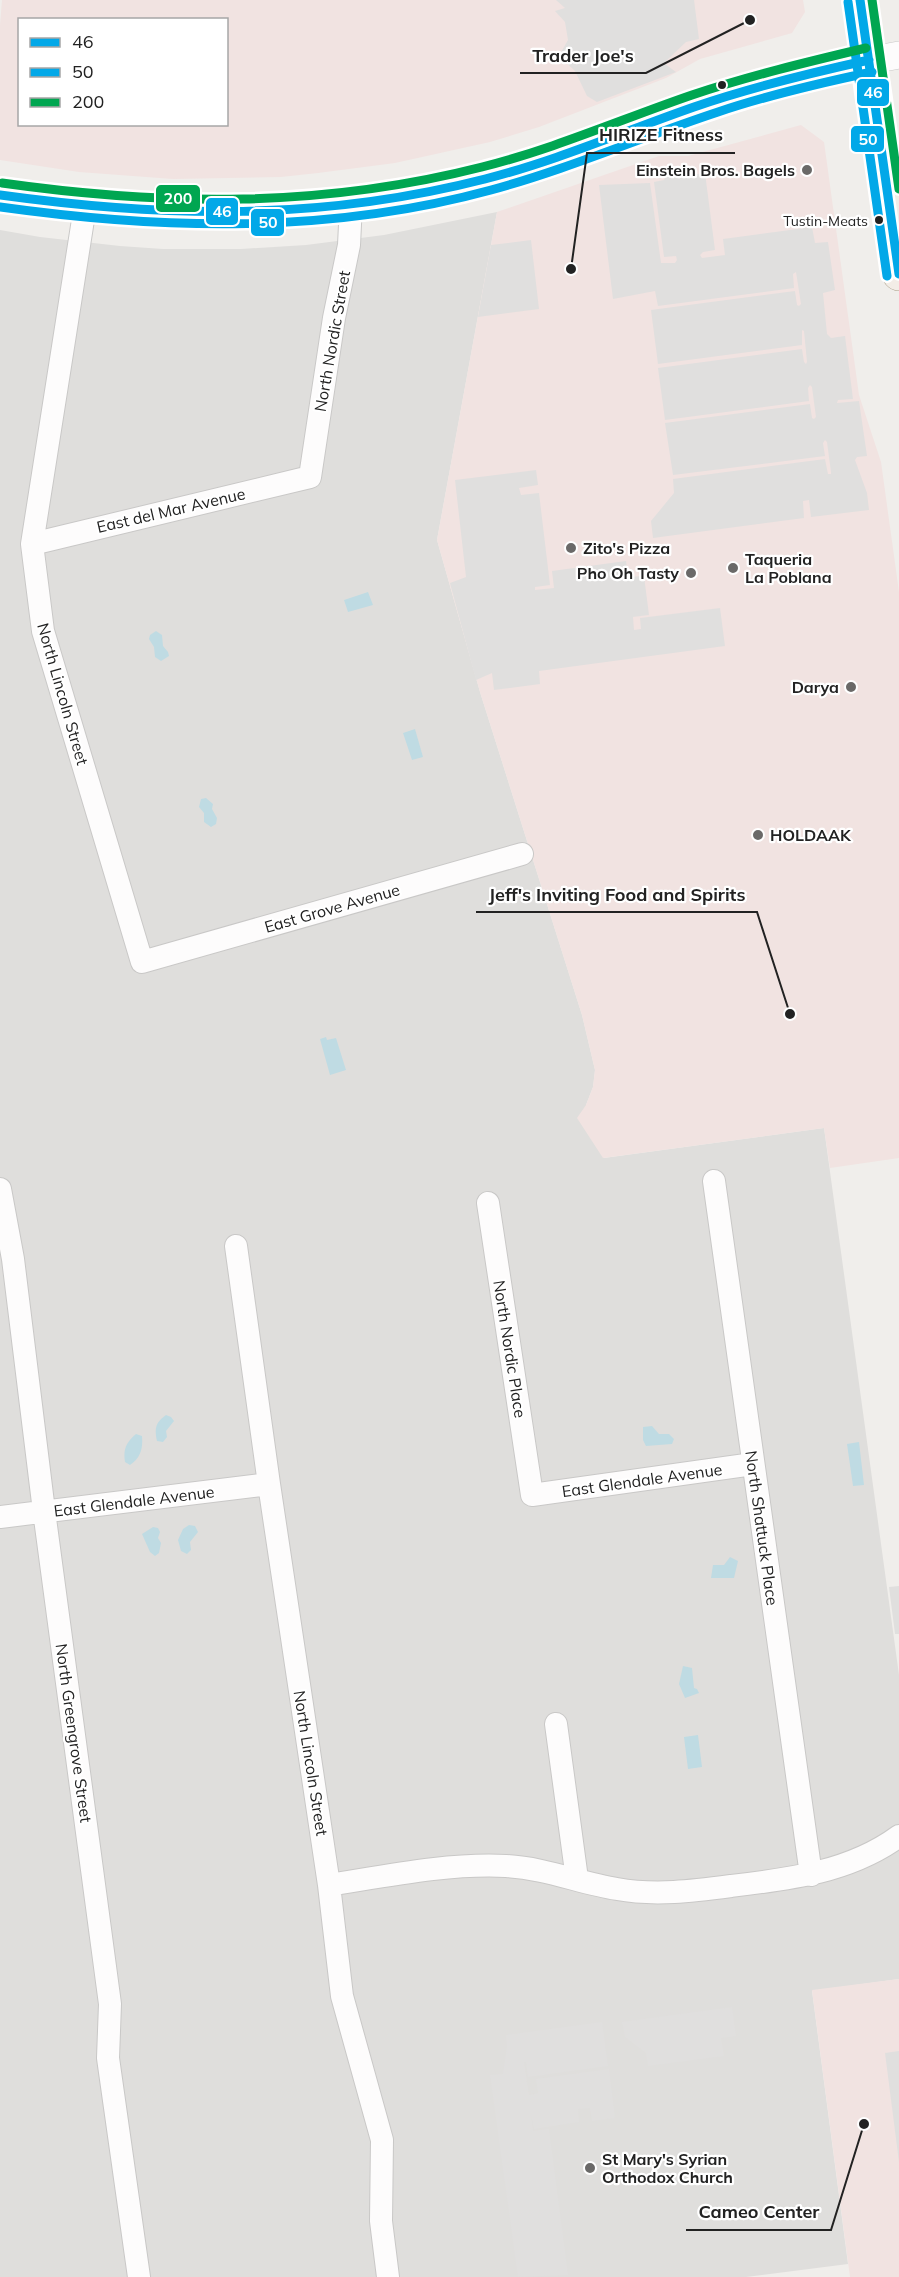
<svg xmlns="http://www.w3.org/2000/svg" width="899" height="2277" font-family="Mulish,sans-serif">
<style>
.residential{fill:#dfdedc}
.commercial{fill:#f1e3e1;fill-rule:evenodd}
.parking{fill:#e0dfde}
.water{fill:#bfdbe3}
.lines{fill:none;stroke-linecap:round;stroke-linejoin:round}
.minor-casing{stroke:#c9c8c7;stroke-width:24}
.tertiary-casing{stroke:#c9c8c7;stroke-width:28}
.primary-casing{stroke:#a79c86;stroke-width:34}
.minor{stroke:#fdfcfc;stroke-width:22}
.tertiary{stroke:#fdfcfc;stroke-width:27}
.primary{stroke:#f3ede7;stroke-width:33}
.bus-1-casing{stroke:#fff;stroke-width:14}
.bus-2-casing{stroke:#fff;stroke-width:14}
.bus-3-casing{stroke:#fff;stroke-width:14}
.bus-1{stroke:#02a8e8;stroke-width:9}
.bus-2{stroke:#02a8e8;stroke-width:9}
.bus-3{stroke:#00a651;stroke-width:9}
.bus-dot{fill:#222;stroke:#fff;stroke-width:2}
.poi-dot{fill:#6a6968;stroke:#fff;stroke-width:2}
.labels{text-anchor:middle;stroke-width:4.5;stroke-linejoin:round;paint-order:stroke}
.bus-label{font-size:14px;fill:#222;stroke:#fff;text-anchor:end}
.poi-label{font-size:16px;font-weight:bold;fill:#222;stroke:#fff;text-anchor:start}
.street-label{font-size:16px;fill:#222;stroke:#fff}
.leader{fill:none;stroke:#222;stroke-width:2}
.callout-dot{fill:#222;stroke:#fff;stroke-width:2}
.callout-label{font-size:18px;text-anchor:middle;font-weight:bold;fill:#222;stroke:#fff;stroke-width:4.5;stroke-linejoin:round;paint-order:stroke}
.line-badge{stroke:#fff;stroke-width:2}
.badge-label{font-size:16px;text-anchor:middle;font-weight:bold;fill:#fff}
</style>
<rect width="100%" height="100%" fill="#f0eeeb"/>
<path class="residential" d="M497,212L437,540L480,692L582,1015L595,1070L593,1087L586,1105L604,1158L824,1128L899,1675V1979L812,1991L848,2264L746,2277H0V230L40,237L120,246L163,249H241L306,245L384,235Z"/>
<path class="commercial" d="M2,0H803L805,12L792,33L700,59L666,78L539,127L490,142L395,163L318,173L281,177L173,179L79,172L0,160V25ZM20,20H226V124H20Z
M801,125L824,142L859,395L881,462L899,592V1158L830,1168L824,1128L603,1158L577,1118L586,1105L593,1087L595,1070L582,1015L480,692L437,540L497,212L659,156H688Z
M899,1979V2277H850L812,1990Z"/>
<path class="parking" d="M556,0H694L699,39L686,42L665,62V64L676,72L597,102L587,96L575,71L561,58L560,54L568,40L565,22L555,11L565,8Z
M690,173L691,175L705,173L715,250L703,252L700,255L702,258L725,255L723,239L812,227L815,243L828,242L835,290L823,293L827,334L831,338L845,336L853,399L838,400L837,403L859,401L867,456L857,457L855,460L867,493L869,510L811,517L809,500L803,501L804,518L653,538L651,521L674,493L673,479L825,459L828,474H831V472L827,442L825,440L823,443L825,456L673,475L665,423L810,404L812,418L814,419L816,417L812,387L810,385L808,388L809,401L665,420L658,368L802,349L804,362L806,364L807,362L804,331L802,330V345L658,364L651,310L795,291L797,305L799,306L801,304L796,272L793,274L794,288L658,306L655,291L613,299L599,185L650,183L661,263H675L677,260L676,256L664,257L654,182L664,180L666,177Z
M531,240L539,309L478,317L491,245Z
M536,470L538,485L519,488L521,495L539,493L550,585L535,587V590L554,588L552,571L626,561L628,577L644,576L649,615L633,617L634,630L641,629L640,618L720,608L725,646L539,671L540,684L494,690L492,673L476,680L450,583L466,577L455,480Z
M899,1586V1634H895L889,1587Z
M732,2007L736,2036L721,2038L724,2056L648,2066L646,2053L625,2037L622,2022Z
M602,2022L608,2066L528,2077L526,2062H524L529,2095L538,2093L536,2079L609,2069L615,2118L592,2121L590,2108L578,2109L579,2122L534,2129L531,2115L533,2131L549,2129L568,2275L518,2277L490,2075L503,2074L507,2046L506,2035Z
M899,2051V2162L885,2053Z"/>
<path class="water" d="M368,592L373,605L348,612L344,600Z
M156,631L162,635L163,646L168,652L169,656L161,661L155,657L154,647L149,639L150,635Z
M415,729L423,757L412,760L403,733Z
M206,798L213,804L212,809L217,818L216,824L211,827L204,822V813L199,807L201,799Z
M326,1037L327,1040L336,1038L346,1070L330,1075L320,1039Z
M166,1415L171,1417L174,1421L166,1431L167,1437L163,1442L157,1441C154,1428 156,1422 166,1415Z
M652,1426L659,1434H669L674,1439L672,1444L646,1446L643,1440V1427Z
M136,1434L142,1436C143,1448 141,1458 130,1465L125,1462C123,1450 126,1442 136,1434Z
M859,1442L864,1485L853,1486L847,1444Z
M189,1525L195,1526L198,1532L190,1542L191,1550L187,1554L181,1551L178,1540L183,1529Z
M153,1527L158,1528L160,1532L158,1538L161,1543L159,1553L155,1556L150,1552L142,1534Z
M730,1557L738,1561L734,1578H711L713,1565H724Z
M683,1666L692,1668L694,1688L697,1689L699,1693L685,1698L679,1684Z
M698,1735L702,1767L688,1769L684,1737Z"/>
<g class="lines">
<g class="minor-casing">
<path id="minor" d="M85,207L32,544L43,631L142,962L522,854
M32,544L310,477L334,318L349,245L351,204
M714,1181L811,1875
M0,1189L13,1259L44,1511L110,2004L108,2058L139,2277
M488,1203L532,1495L753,1464
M236,1246L269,1484L329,1885L342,1996L382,2140L381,2221L388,2277
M0,1517L269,1484
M556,1724L577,1879
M329,1885C386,1876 449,1863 506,1866C545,1868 580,1883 617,1889C655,1896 693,1891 731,1886C790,1879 850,1872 899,1836"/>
</g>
<g class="tertiary-casing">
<path id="tertiary" d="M0,195C163,221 327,222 487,178C557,159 624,132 693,107C759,84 830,67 899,55"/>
</g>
<g class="primary-casing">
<path id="primary" d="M860,0L899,274"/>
</g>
<use href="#minor" class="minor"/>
<use href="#tertiary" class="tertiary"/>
<use href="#primary" class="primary"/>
<g class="bus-1-casing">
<path id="bus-1" d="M860,0L899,274
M0,195C166,218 321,221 485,179C556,161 625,131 694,107C752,87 810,73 869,60"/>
</g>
<g class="bus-2-casing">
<path id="bus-2" d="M848,2L887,276
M0,207C164,230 330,234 491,190C568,169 642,137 718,112C768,95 820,83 872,72"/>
</g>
<g class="bus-3-casing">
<path id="bus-3" d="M872,0L899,189
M2,183C165,206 321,208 482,167C554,149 622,119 692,95C749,76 807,62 866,48"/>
</g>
<use href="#bus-1" class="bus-1"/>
<use href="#bus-2" class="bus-2"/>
<use href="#bus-3" class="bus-3"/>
</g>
<g class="bus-dot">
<circle cx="722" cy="85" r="5"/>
<circle cx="879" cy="220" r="5"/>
</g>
<g class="poi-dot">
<circle cx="807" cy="170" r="6"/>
<circle cx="571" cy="548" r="6"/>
<circle cx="733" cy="568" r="6"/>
<circle cx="691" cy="573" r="6"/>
<circle cx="851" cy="687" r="6"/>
<circle cx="758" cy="835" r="6"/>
<circle cx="590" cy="2168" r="6"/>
</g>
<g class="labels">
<g class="bus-label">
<text x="868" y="226">Tustin-Meats</text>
</g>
<g class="poi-label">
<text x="795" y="176" text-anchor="end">Einstein Bros. Bagels</text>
<text x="583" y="554">Zito's Pizza</text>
<text x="745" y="565">Taqueria<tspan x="745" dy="18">La Poblana</tspan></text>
<text x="679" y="579" text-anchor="end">Pho Oh Tasty</text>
<text x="839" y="693" text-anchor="end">Darya</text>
<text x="770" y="841">HOLDAAK</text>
<text x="602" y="2165">St Mary's Syrian<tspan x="602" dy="18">Orthodox Church</tspan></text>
</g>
<g class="street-label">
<text transform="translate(332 341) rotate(-80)" y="6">North Nordic Street</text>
<text transform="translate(171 510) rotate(-13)" y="6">East del Mar Avenue</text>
<text transform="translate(63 694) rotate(74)" y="6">North Lincoln Street</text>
<text transform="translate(332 908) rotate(-16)" y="6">East Grove Avenue</text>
<text transform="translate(510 1349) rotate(81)" y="6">North Nordic Place</text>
<text transform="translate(642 1480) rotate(-8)" y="6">East Glendale Avenue</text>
<text transform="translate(134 1501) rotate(-7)" y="6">East Glendale Avenue</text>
<text transform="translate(762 1528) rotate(82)" y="6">North Shattuck Place</text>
<text transform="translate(74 1733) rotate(82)" y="6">North Greengrove Street</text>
<text transform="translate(311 1763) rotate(81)" y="6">North Lincoln Street</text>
</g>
</g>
<path class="leader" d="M750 20L646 73H520M571 269L587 153H735M790 1014L757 912H476M864 2124L831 2230H686"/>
<g class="callout-dot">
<circle cx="750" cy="20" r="6"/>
<circle cx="571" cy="269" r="6"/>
<circle cx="790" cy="1014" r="6"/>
<circle cx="864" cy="2124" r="6"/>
</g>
<g class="callout-label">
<text x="583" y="62">Trader Joe's</text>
<text x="661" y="141">HIRIZE Fitness</text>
<text x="617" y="901">Jeff's Inviting Food and Spirits</text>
<text x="759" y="2218">Cameo Center</text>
</g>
<g class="line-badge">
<rect x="856" y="78" width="34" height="29" rx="6" fill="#02a8e8"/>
<rect x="850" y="125" width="35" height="28" rx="6" fill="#02a8e8"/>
<rect x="155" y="184" width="46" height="29" rx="6" fill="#00a651"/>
<rect x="205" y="197" width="34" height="29" rx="6" fill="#02a8e8"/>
<rect x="250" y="208" width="35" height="29" rx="6" fill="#02a8e8"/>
</g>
<g class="badge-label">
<text x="873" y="98">46</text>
<text x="868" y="145">50</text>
<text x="178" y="204">200</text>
<text x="222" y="217">46</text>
<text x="268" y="228">50</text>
</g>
<rect x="18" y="18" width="210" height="108" fill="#ffffff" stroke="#a7a7a7" stroke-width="1.5"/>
<rect x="30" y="38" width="30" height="9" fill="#02a8e8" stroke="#a7a7a7" stroke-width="1.5"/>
<text x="72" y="48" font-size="18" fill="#222222">46</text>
<rect x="30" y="68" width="30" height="9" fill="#02a8e8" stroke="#a7a7a7" stroke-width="1.5"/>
<text x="72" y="78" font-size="18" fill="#222222">50</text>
<rect x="30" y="98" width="30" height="9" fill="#00a651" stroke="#a7a7a7" stroke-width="1.5"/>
<text x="72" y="108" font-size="18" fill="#222222">200</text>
</svg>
